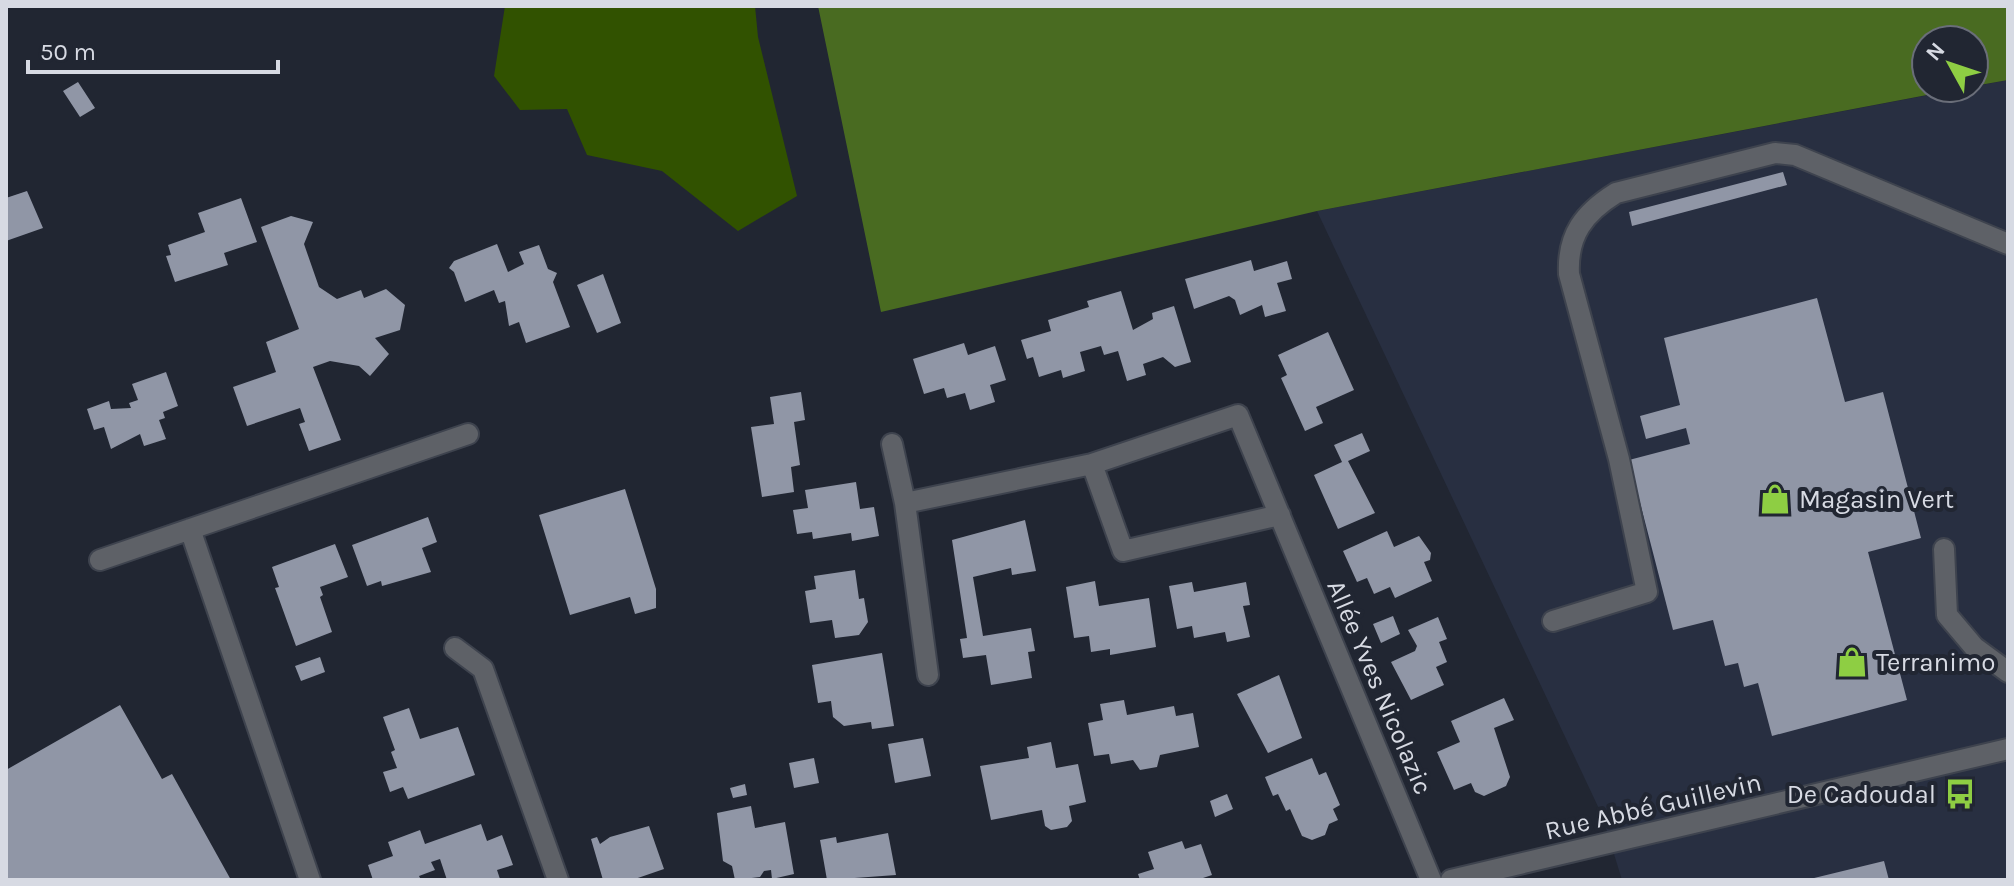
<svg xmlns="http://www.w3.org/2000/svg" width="2014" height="886" font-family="Karla,sans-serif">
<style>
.built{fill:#282f41}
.forest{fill:#496b21}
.water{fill:#315200}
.building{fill:#9096a6}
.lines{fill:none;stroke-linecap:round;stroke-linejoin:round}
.minor-casing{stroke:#3e434e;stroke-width:24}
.minor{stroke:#5e6167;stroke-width:20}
.labels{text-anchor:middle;stroke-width:8;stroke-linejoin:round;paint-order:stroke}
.poi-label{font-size:26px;fill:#d7dae3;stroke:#212632;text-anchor:start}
.street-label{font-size:26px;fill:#d7dae3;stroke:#212632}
</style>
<rect width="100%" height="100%" fill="#212632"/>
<path class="built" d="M2008,80V880H1622L1602,815L1317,211Z"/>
<path class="forest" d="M818,6H2008V80L1974,86V40H1926V88H1964L1317,211L881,312Z"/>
<path class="water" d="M505,6H755L758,37L797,196L738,231L662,171L587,155L567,109L520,110L494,76Z"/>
<path class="building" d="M78,82L95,108L80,117L63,91Z
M1783,172L1787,185L1632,226L1629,212Z
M27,191L43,228L6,241V198Z
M241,198L257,242L224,253L228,265L175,282L166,256L171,255L168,245L205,232L198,213Z
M291,216L313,222L304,244L319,287L337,299L361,290L364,298L386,289L405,305L400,330L375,338L389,354L370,376L359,366L330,361L313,367L341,440L309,451L299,424L305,422L300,408L247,426L233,387L276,372L266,342L299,329L261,227Z
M497,244L508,272L524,264L519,252L539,245L548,269L557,273L553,282L570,327L526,343L519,322L509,326L505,301L499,303L494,290L465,302L454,272L449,268L454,261Z
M1251,260L1254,271L1287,261L1292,279L1277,283L1286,311L1265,317L1262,305L1240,315L1235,300L1229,296L1194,309L1185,279Z
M603,274L621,323L597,333L577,285Z
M1121,291L1133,330L1153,319L1152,313L1174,306L1191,362L1175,367L1163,357L1143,364L1146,375L1127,381L1118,351L1104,355L1101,346L1080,352L1085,371L1063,378L1061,370L1039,377L1033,357L1027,359L1021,340L1051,331L1048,320L1089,307L1087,301Z
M1817,298L1845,402L1883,392L1921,538L1868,552L1907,700L1772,736L1758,683L1744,687L1738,663L1725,666L1713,620L1673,630L1629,460L1690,444L1686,428L1646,439L1640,416L1680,405L1664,338Z
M1328,332L1354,390L1316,407L1323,423L1305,431L1281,378L1287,375L1278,355Z
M964,343L968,355L995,346L1006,380L990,385L995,402L970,410L965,393L947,398L944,388L924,394L913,359Z
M166,372L178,406L163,412L165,418L159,420L166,439L144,446L140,434L111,449L104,427L94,430L87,409L109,401L111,409L131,408L129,403L138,400L132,384Z
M801,392L805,420L794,422L800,465L791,467L794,492L762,497L751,427L774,424L770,397Z
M1362,433L1370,451L1348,461L1375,513L1338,529L1314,475L1342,462L1334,445Z
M856,482L860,509L874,507L879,536L852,541L851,533L813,539L812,532L797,534L793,510L808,508L805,490Z
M625,489L656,589V608L635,614L630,597L570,615L539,515Z
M428,517L437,542L422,548L431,572L382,586L381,581L367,586L352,545Z
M1025,520L1036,571L1012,575L1011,568L973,577L983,636L1031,628L1035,651L1028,652L1032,678L991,685L986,655L963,658L960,639L967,638L952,540Z
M1387,531L1394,547L1419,536L1431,553L1430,560L1424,562L1432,581L1395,598L1390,587L1374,594L1367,578L1357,582L1343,551Z
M335,544L348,577L320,587L323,595L320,597L332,632L296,646L275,588L279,587L272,567Z
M855,570L859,599L864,598L868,622L859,635L835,638L832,620L810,623L805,591L816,589L814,576Z
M1095,581L1099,606L1149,598L1156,647L1110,655V649L1091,652L1089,636L1074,638L1066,587Z
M1192,582L1194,592L1246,582L1250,605L1243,606L1250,637L1227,642L1225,632L1194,638L1192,626L1177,629L1169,586Z
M1393,616L1400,634L1381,643L1373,624Z
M1438,617L1447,639L1439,642L1447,662L1436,667L1444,685L1411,700L1391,662L1415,651L1417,646L1408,630Z
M882,653L894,726L872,729L871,722L844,726L833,717L831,701L818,703L812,665Z
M320,657L325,672L301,681L295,666Z
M1279,675L1302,738L1268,753L1237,694Z
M1504,698L1514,720L1494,728L1510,777L1506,786L1484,796L1475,792L1471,783L1454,790L1437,752L1460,742L1451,721Z
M1124,700L1127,715L1174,706L1176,716L1193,713L1199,747L1160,755L1157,767L1140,770L1133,760L1111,764L1109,754L1094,756L1088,723L1103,720L1100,704Z
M120,705L162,779L172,774L231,880H9L6,874V770Z
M409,708L420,739L458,727L475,775L408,799L403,787L390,792L383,772L397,768L391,752L395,750L383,717Z
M923,738L931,776L895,783L888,744Z
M1051,742L1056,768L1078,764L1086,802L1069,806L1072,821L1067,827L1051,830L1045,826L1042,810L991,820L980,766L1029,758L1027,747Z
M814,758L819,783L794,788L789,763Z
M1312,758L1319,775L1326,772L1340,805L1333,809L1338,820L1329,824L1325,835L1312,840L1302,836L1290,809L1286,811L1278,794L1273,796L1265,777Z
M745,784L747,795L733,798L730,788Z
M1227,794L1233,809L1215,817L1210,801Z
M751,806L755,828L785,822L794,874L772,879L771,870L764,871L760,877L735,880L732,866L723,861L717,813Z
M481,824L487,841L502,835L513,865L497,870L500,879L447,880L440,859L431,862L435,870L419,876L421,880H373L368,865L393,856L388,842L420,830L425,844Z
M649,826L664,869L632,880H603L591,839L597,837L600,844L610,837Z
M888,833L896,875L827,880L820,840L836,837L837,843Z
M1182,841L1185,849L1201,844L1212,875L1197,880H1140L1138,874L1154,869L1148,852Z
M1884,861L1889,880H1810V879Z"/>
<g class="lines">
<g class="minor-casing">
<path id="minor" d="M892,444L905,503L928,675
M905,503L1092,464
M1280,515L1123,551L1092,464L1238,415L1431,880
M190,529L310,880
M1944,549L1947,615L1974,647L2008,672
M100,560L468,434
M1553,621L1647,592L1619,459L1569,274C1567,235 1584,213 1616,193L1775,153L1795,155L2008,244
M455,648L483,669L558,880
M1451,880L2008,749"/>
</g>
<use href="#minor" class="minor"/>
</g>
<defs>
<g id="shop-bare" transform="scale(2.4)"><path d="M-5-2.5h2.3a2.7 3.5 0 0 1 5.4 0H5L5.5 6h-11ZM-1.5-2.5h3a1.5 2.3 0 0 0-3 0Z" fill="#8ece43" stroke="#212632" stroke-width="2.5" paint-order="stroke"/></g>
<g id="bus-bare" transform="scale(2.4)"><path d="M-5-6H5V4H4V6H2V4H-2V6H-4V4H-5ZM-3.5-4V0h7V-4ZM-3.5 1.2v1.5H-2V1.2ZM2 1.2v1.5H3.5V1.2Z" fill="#8ece43" stroke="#212632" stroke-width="2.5" paint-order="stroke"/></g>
</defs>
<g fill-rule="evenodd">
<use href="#shop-bare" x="1775" y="499"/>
<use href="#shop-bare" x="1852" y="662"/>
<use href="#bus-bare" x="1960" y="794"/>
</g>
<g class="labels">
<g class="poi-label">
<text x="1799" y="508">Magasin Vert</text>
<text x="1876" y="671">Terranimo</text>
<text x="1936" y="803" text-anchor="end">De Cadoudal</text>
</g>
<g class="street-label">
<text transform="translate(1380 687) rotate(67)" y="9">Allée Yves Nicolazic</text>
<text transform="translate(1653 806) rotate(-13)" y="9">Rue Abbé Guillevin</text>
</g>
</g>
<rect width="2014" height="886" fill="none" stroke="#d7dae3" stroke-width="16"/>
<g transform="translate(1950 64) rotate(310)"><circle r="38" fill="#212632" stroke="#6a6e79" stroke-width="2"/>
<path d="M0-6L14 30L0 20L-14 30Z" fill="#8ece43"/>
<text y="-12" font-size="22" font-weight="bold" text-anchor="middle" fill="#d7dae3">N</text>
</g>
<path d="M28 60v12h250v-12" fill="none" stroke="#d7dae3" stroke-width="4"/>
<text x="40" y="60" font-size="24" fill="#d7dae3" stroke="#212632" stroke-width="6" paint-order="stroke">50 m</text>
</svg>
